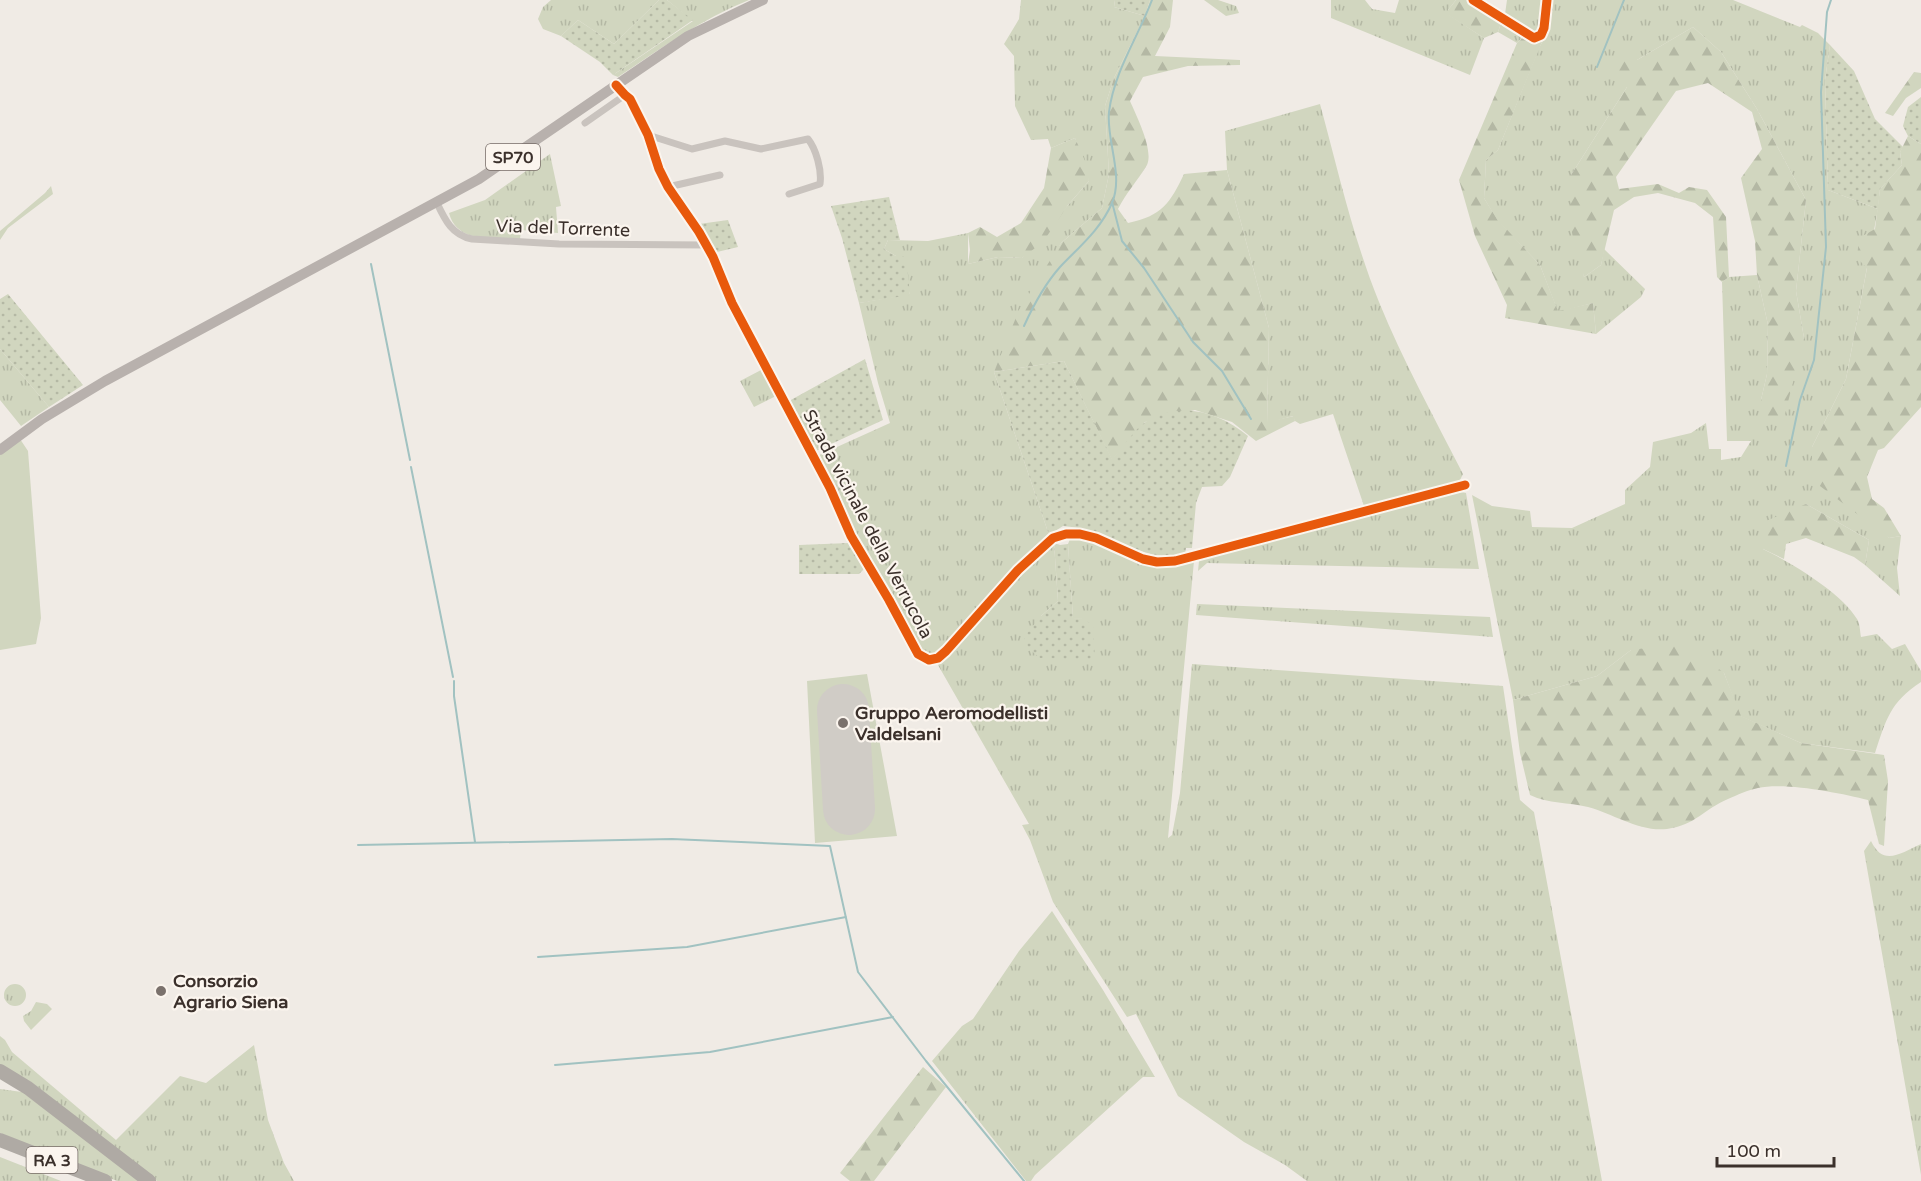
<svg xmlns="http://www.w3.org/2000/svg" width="1921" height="1181" font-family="'Varela Round',sans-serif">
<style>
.grass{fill:url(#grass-tufts)}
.forest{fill:url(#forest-firs)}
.park{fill:#d1d6bf}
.garden{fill:url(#garden-dots)}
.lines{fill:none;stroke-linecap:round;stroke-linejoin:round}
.stream{stroke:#a1c2c1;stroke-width:2}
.runway{stroke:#d0ccc6;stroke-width:52}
.minor{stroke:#c9c3be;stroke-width:7}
.primary{stroke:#b8b1ad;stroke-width:10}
.motorway{stroke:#afaaa4;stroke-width:14}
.cycleway-casing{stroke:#fbf5ee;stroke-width:13}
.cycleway{stroke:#e8590c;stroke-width:9}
.poi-dot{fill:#7a716c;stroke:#fbf5ee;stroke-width:2}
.labels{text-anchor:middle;stroke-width:4.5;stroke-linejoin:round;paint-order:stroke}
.shield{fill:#fbf5ee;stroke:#756b66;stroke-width:1.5}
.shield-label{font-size:16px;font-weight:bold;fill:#3b302b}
.street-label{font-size:18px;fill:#3b302b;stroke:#fbf5ee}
.poi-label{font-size:18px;font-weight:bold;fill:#3b302b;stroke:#fbf5ee;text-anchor:start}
</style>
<defs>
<pattern id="grass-tufts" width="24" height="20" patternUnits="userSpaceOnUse" patternTransform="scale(1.5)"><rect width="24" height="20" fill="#d1d6bf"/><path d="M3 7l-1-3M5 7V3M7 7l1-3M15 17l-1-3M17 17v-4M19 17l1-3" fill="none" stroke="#b4b8a4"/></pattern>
<pattern id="forest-firs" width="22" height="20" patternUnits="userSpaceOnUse" patternTransform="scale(1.5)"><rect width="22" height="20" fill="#d1d6bf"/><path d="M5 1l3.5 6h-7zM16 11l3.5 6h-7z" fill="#b4b8a4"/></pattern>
<pattern id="garden-dots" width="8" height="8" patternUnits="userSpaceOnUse" patternTransform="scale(1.5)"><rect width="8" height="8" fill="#d1d6bf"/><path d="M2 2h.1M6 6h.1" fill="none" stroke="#b4b8a4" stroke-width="1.8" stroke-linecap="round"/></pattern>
</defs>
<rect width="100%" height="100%" fill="#f0ebe5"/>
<path class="grass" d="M551,0H659L614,44L578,20L561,36L543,29L538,19L543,7Z
M667,0H749C702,19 660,49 618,77L613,75L693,21Z
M1021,0H1115L1114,7L1145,16L1114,78L1105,106L1109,174L1102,208L1061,243L994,372L1049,535L1018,565L945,648L935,655L926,654L919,647L894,599L861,546L817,456L890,423L878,383L859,303L910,294L896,256L884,249L888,240L928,241L968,233V264L998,257L1022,258L1089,181L1075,138L1051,148L1048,139L1031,140L1015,106L1014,56L1004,44L1019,19Z
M1204,0H1218L1236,6L1239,13L1226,16Z
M1331,0H1365L1372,9L1395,13L1399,0H1456L1448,10L1449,15L1484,38L1470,75L1331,18Z
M1507,0H1544L1541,30L1533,33L1505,14Z
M1550,0H1733L1800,27L1802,25L1818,33L1830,45L1825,80L1828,190L1878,209L1846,379L1812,447L1889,538L1901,536L1897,568L1900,596L1865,565L1869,540L1806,504L1763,549C1790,562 1842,593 1857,619C1860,623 1860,632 1861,637L1877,634L1892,649L1905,644L1921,671V682C1890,702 1886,720 1875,753L1801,743L1740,716L1724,673L1631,650L1597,676L1513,700L1472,495L1492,506L1530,511L1532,527L1572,528L1625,504V490L1650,467L1653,442L1691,433L1706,423L1709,449H1721V460L1741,457L1751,441H1727L1722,282L1729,277L1757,275L1768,325L1767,374L1761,400L1804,338L1796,291L1806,200L1757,109L1721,52L1693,27L1637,60L1627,87L1571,175L1584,277L1601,265L1604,249L1645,289L1641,297L1596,334L1593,303L1558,312L1540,265L1497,220L1484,198L1486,160L1498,150L1539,48L1546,35Z
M1502,20L1524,36L1517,43L1498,32Z
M1320,104C1338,170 1353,238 1379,302C1403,361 1434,417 1463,474L1459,482L1364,506L1333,414L1300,424L1295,421L1293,416L1267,423L1269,328L1227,170L1225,131Z
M550,154L561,206L556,207L558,233L521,230L520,239C495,238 457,244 449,213L485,200Z
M51,186L53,194L8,228L0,240V231L45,193Z
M0,349L49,407L21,426L0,400Z
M763,369L776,396L754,407L740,381Z
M1456,491L1466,493L1479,569L1207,563L1198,571L1199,561L1205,556Z
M1077,538L1087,540L1146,565L1165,566L1194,561L1168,838L1172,835L1180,793L1192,664L1503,686L1520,800L1534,812L1602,1181H1307L1285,1165L1244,1142L1178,1096L1136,1014L1127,1017L1053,902L1030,840L1022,825L1029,824L938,665L1038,555L1054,543L1058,601L1041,616L1083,619L1073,618L1068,544L1070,539Z
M1197,604L1490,617L1493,637L1196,615Z
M1871,841C1883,867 1901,853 1921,844V1175L1864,851Z
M1052,911L1103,990L1155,1077H1143L1035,1175L1031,1181H1026L932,1061L962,1026L973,1019L1019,951Z
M4 995a11 11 0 1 1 22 0a11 11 0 1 1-22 0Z
M36,1002L47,1004L52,1009L31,1030L24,1021L23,1016L31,1011Z
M0,1036L5,1040L12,1052L116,1140L180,1076L206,1083L254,1045L268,1120L284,1163L294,1181H157L31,1082L0,1065Z
M0,1089L22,1092L143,1181H117L0,1133Z
M0,1157L61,1181H0Z"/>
<path class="forest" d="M1150,0H1173L1170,27L1155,56L1240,60V65L1188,66L1143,77L1130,101C1136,115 1154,150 1147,165C1138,180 1126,193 1118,209L1128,223C1162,216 1170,203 1184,174L1227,170L1269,328L1267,422L1294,416L1295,421L1256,441L1232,422L1195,410L1145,422L1112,460L1064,361L994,372L1019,310L1061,243L1102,208L1109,174L1105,106L1114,78L1145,16Z
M1456,0H1466L1502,20L1498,32L1484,38L1448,15V10Z
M1693,27L1721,52L1757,109L1806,200L1796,291L1804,338L1783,422L1764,426L1761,400L1767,374L1768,325L1757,275L1755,241L1741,178L1762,149L1752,112L1708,83L1676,91L1616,177L1619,189L1658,184L1679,193L1689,187L1707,190L1726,217L1729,277L1722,282L1717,277L1713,217L1695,203L1658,193L1634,197L1614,210L1601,265L1584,277L1571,229V175L1627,87L1613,76L1615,63L1620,57L1637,60Z
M1524,36L1542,42L1498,150L1486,160L1484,198L1497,219L1540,265L1558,311L1593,303L1596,334L1505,318L1507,305L1475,236L1459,180L1517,43Z
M1914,72L1921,73V88L1906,98L1893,116L1885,113Z
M1908,136L1921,144V407L1884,448L1878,450L1867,477L1872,499L1884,508L1901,536L1889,538L1812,480V447L1846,379L1867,268L1857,258L1859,238L1875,229L1880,189L1902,165L1900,152Z
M1075,138L1088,168L1089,181L1068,205L1043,242L1022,258L998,257L968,264L970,250L968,233L980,227L997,237L1021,223L1044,188L1051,148Z
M1806,504L1869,540L1865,565L1854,557L1806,538L1786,544L1784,559L1763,549L1766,521Z
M1685,643L1724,673L1741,716L1801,743L1884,755L1888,781L1884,846L1879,844L1868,800C1840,793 1785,782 1758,788C1748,790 1737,795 1728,799C1704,809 1696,825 1667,829C1639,832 1614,814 1588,807C1568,802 1549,804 1530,795L1520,753L1513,700L1597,676L1631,650Z
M923,1067L946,1087L874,1181H850L840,1173Z"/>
<path class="park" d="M20,439L28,451L41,618L36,644L0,650V455Z
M867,674L897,836L815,843L807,681Z"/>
<path class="garden" d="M659,0H667L693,20L613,75L600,62L561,36L578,20L614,44Z
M1115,0H1150L1145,16L1114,7Z
M1830,45L1854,71L1875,119L1903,147L1900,152L1902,165L1880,189L1878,209L1828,190L1825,80Z
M1921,97V144L1908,136L1903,126L1908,107Z
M889,197L900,240H888L884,249L896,256H906L910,295L859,303L842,238L831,206Z
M728,220L738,247L717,252L699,224Z
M8,294L83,385L49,407L0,349V299Z
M865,359L883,420L816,451L789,401Z
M1064,361L1112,459C1123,448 1134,429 1147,421C1181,401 1219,412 1248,436L1230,477L1222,486L1202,487L1196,503L1192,548H1186L1185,554C1145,562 1126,541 1091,531C1082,528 1072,527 1063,526L1049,535L994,372Z
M849,543L850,547H854L866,567L859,574H799V545Z
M1054,543L1060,545L1068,544L1073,618L1083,619L1093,625L1095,660L1040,658L1028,648L1024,637L1041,616L1058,601Z"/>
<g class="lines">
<path class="stream" d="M1597,67L1624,0
M1112,202L1122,241L1144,268L1193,342L1222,371L1251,419
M371,264L410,460
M1024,326C1034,304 1044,285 1060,267C1078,248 1101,229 1112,203C1124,175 1106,140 1109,112C1114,72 1138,37 1152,0
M1786,466L1800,400L1814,360L1826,247L1821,92L1827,12L1831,0
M411,467L453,677
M454,681V696L475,842
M358,845L672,839L830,846L858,972L926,1061L1024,1181
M538,957L687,947L846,917
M555,1065L710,1052L893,1017"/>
<path class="runway" d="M843,710L849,809"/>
<path class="minor" d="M1473,0L1534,38L1541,35L1544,28L1547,0
M616,85L625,95L630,99L648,135L659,169L668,187L699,232L713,257L732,303L830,488L851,536L889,600L918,654L929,660L938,658L946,651L1018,570L1053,538L1066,534H1080L1096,538L1143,559L1157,562L1175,561L1465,485
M585,123L625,95
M648,135L692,149L725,141L761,149L808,139C816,149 822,170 820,184L789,194
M668,187L720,175
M437,203C445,220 452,235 472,239L559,244L707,245"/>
<path class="primary" d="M0,450L42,419L105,381L479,179L688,36L763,0"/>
<path class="motorway" d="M0,1071L28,1088L149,1181
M0,1140L105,1181"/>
<g class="cycleway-casing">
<path id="cycleway" d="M1473,0L1534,38L1541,35L1544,28L1547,0
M616,85L625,95L630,99L648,135L659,169L668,187L699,232L713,257L732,303L830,488L851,536L889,600L918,654L929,660L938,658L946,651L1018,570L1053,538L1066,534H1080L1096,538L1143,559L1157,562L1175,561L1465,485"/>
</g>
<use href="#cycleway" class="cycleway"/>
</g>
<g class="poi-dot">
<circle cx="843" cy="723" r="6"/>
<circle cx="161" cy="991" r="6"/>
</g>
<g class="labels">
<g class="shield">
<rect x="486" y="144" width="54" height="26" rx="4.5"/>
<rect x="26.5" y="1147" width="51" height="26" rx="4.5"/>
</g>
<g class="shield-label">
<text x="513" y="163">SP70</text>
<text x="52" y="1166">RA 3</text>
</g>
<g class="street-label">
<text transform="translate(563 228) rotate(2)" y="6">Via del Torrente</text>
<text transform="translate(868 524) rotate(62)" y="6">Strada vicinale della Verrucola</text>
</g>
<g class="poi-label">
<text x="855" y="719">Gruppo Aeromodellisti<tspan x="855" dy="21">Valdelsani</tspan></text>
<text x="173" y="987">Consorzio<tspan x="173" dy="21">Agrario Siena</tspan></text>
</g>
</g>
<path d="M1717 1157v9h117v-9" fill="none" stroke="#3b302b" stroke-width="3"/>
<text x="1726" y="1157" font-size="18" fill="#3b302b" stroke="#fbf5ee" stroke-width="4.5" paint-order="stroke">100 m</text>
</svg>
